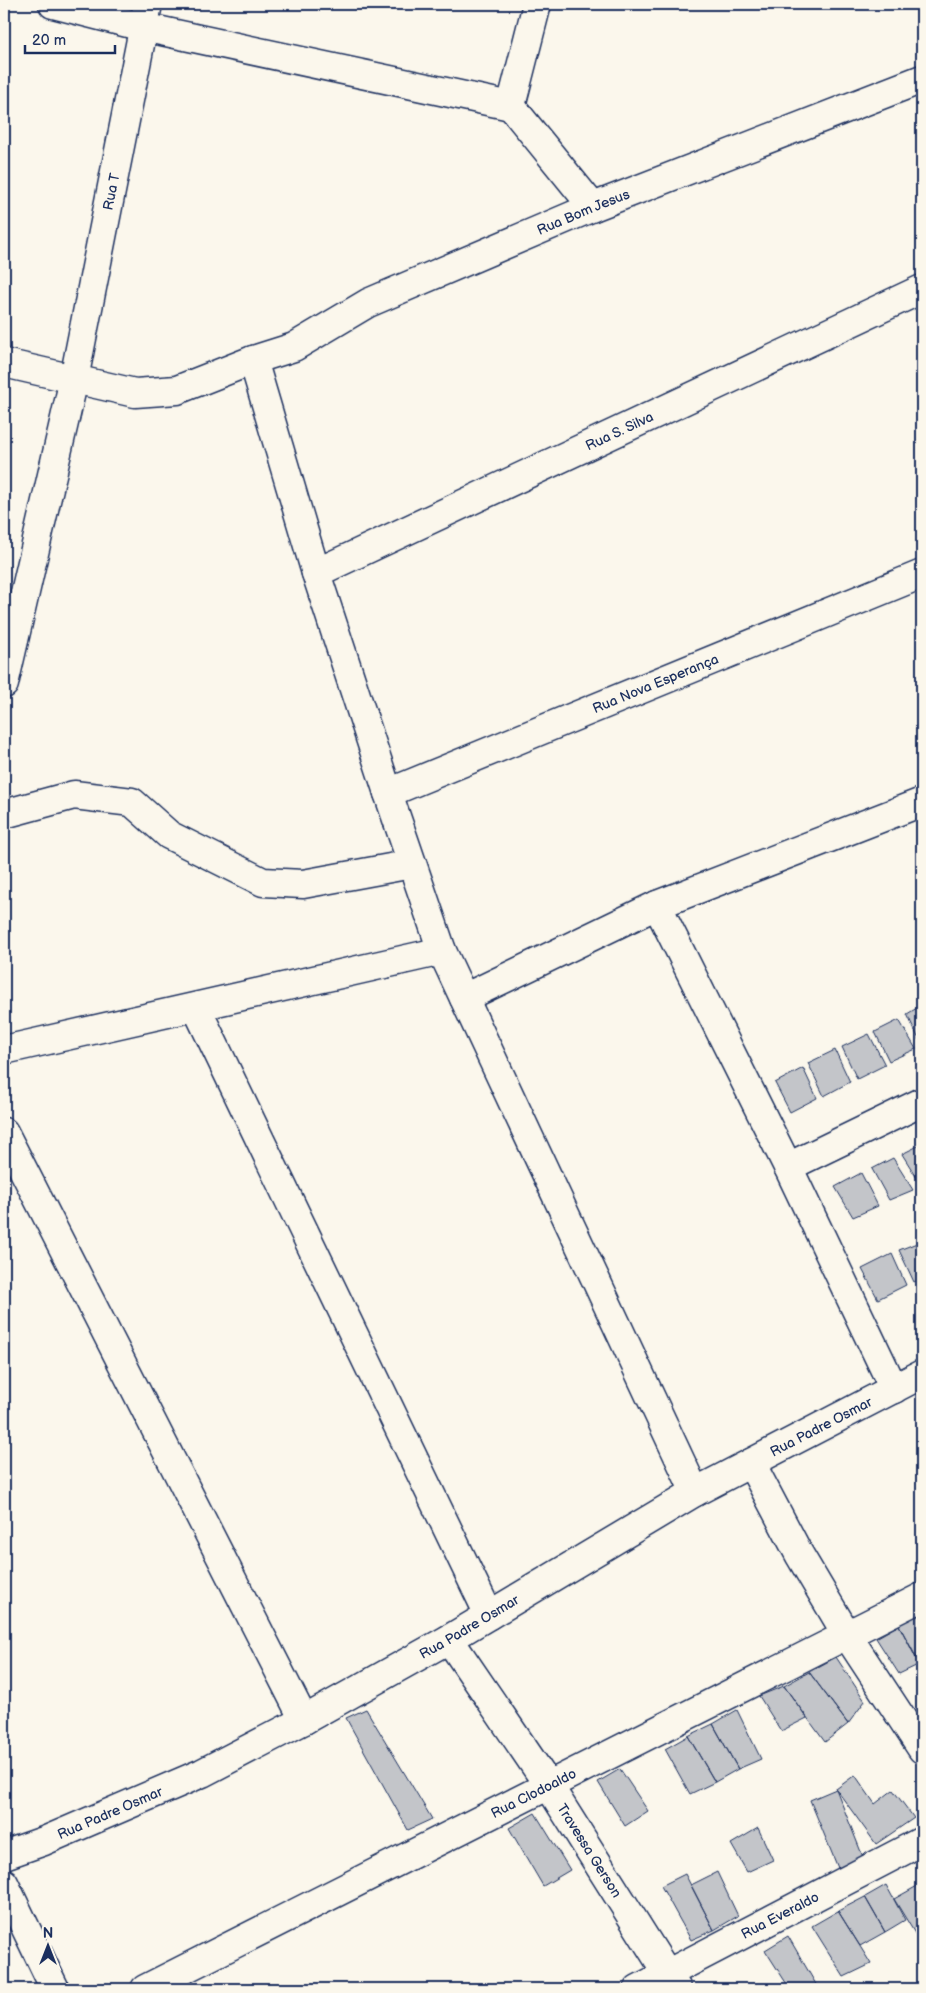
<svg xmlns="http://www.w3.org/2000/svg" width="926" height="1993" font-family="'Balsamiq Sans',sans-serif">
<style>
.building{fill:#c3c5c9;stroke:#1b2f5e}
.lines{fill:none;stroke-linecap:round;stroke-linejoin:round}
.minor-casing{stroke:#1b2f5e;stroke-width:31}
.tertiary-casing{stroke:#1b2f5e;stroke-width:31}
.minor{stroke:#fbf7ec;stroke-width:28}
.tertiary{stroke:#fbf7ec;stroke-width:28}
.labels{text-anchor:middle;stroke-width:4;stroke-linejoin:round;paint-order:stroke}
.street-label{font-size:14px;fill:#1b2f5e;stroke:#fbf7ec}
</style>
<rect width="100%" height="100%" fill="#fbf7ec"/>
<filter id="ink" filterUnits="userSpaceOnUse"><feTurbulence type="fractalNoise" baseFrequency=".02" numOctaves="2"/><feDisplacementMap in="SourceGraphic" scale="10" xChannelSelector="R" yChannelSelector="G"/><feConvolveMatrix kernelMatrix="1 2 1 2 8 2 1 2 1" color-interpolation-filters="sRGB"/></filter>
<g filter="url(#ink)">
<path class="building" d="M922,1005V1046L907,1014Z
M899,1020L916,1049L889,1061L875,1032Z
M869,1034L885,1065L857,1079L842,1047Z
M835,1050L850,1082L824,1096L808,1063Z
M803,1068L817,1098L790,1112L775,1083Z
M922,1144V1183H920L902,1154Z
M893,1158L913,1190L889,1200L872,1169Z
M861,1173L878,1206L853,1217L835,1187Z
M922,1241V1278L914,1282L899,1250Z
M892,1254L906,1285L878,1299L862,1269Z
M922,1612V1670L899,1625Z
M899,1625L920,1664L899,1674L876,1638Z
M836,1657L865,1701L848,1724L809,1672Z
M809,1672L848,1724L825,1742L784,1686Z
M784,1686L807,1718L781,1731L759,1696Z
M366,1709L432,1819L408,1830L346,1718Z
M737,1710L761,1759L738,1769L713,1724Z
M713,1724L738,1769L715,1782L688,1736Z
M688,1736L715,1782L690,1794L665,1749Z
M620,1769L648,1811L625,1826L598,1782Z
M855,1775L875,1804L893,1790L914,1818L876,1844L836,1789Z
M836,1789L863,1857L838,1868L810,1800Z
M535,1813L570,1870L543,1886L509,1828Z
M758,1828L773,1860L747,1872L731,1844Z
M717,1872L738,1916L714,1930L691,1885Z
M685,1874L714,1930L691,1940L661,1886Z
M886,1885L905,1920L885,1932L865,1897Z
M919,1885L922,1891V1945L894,1899Z
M865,1897L885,1932L860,1946L838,1911Z
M838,1911L871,1964L844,1977L812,1926Z
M788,1936L817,1986L811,1989H790L765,1950Z"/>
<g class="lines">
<g class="minor-casing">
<g id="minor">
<path d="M53,4L143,27L511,106"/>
<path d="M537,4L511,106L593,207"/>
<path d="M253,360L316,573L388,793L442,951L695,1492"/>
<path id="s1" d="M4,363L135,393L177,390L253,360L294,347L368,303L593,207L922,79"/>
<path id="s2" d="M316,573L922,289"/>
<path id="s3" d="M4,684L74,379L148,4"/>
<path id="s4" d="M388,793L922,574"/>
<path d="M4,814L74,795L132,802L169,835L263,882L303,884L412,864"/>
<path d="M657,905L788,1167L894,1389"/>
<path d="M464,998L657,905L922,802"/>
<path d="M196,1007L489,1615"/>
<path d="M4,1050L442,951"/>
<path d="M4,1132L304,1720"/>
<path d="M788,1167L922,1102"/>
<path d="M751,1463L799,1554L847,1635L922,1749"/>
<path id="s5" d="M449,1639L549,1786L677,1989"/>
<path d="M4,1883L55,1989"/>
<path id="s6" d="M145,1989L922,1597"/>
<path id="s7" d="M638,1989L922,1841"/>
</g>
</g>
<g class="tertiary-casing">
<g id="tertiary">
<path id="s8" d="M4,1855L44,1841L202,1773L304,1720L449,1639L695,1492L922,1374"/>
</g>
</g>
<use href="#minor" class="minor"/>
<use href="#tertiary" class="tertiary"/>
</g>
</g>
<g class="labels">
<g class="street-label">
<text dy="5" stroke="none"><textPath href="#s3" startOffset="504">Rua T</textPath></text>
<text dy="5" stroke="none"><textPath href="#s1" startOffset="621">Rua Bom Jesus</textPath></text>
<text dy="5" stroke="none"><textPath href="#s2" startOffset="335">Rua S. Silva</textPath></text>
<text dy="5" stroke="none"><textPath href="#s4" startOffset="289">Rua Nova Esperança</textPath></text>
<text dy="5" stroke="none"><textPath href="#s8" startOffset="924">Rua Padre Osmar</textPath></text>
<text dy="5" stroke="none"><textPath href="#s8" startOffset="519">Rua Padre Osmar</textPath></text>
<text dy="5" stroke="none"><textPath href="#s6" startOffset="435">Rua Clodoaldo</textPath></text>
<text dy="5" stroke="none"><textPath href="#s8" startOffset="114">Rua Padre Osmar</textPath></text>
<text dy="5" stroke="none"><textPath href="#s5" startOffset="254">Travessa Gerson</textPath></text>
<text dy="5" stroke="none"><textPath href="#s7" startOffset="160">Rua Everaldo</textPath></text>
</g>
</g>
<rect width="926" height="1993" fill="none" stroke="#fbf7ec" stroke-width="20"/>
<rect x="10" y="10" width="906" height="1973" fill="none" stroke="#1b2f5e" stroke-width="2" filter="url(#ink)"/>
<g transform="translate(48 1946)" stroke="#fbf7ec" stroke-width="4" paint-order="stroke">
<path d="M0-4L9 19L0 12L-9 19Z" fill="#1b2f5e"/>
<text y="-8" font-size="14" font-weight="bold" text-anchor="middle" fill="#1b2f5e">N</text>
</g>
<path d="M25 45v8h90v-8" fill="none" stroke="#1b2f5e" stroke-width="2.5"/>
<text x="32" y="45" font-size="15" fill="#1b2f5e" stroke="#fbf7ec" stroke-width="4" paint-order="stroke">20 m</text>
</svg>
